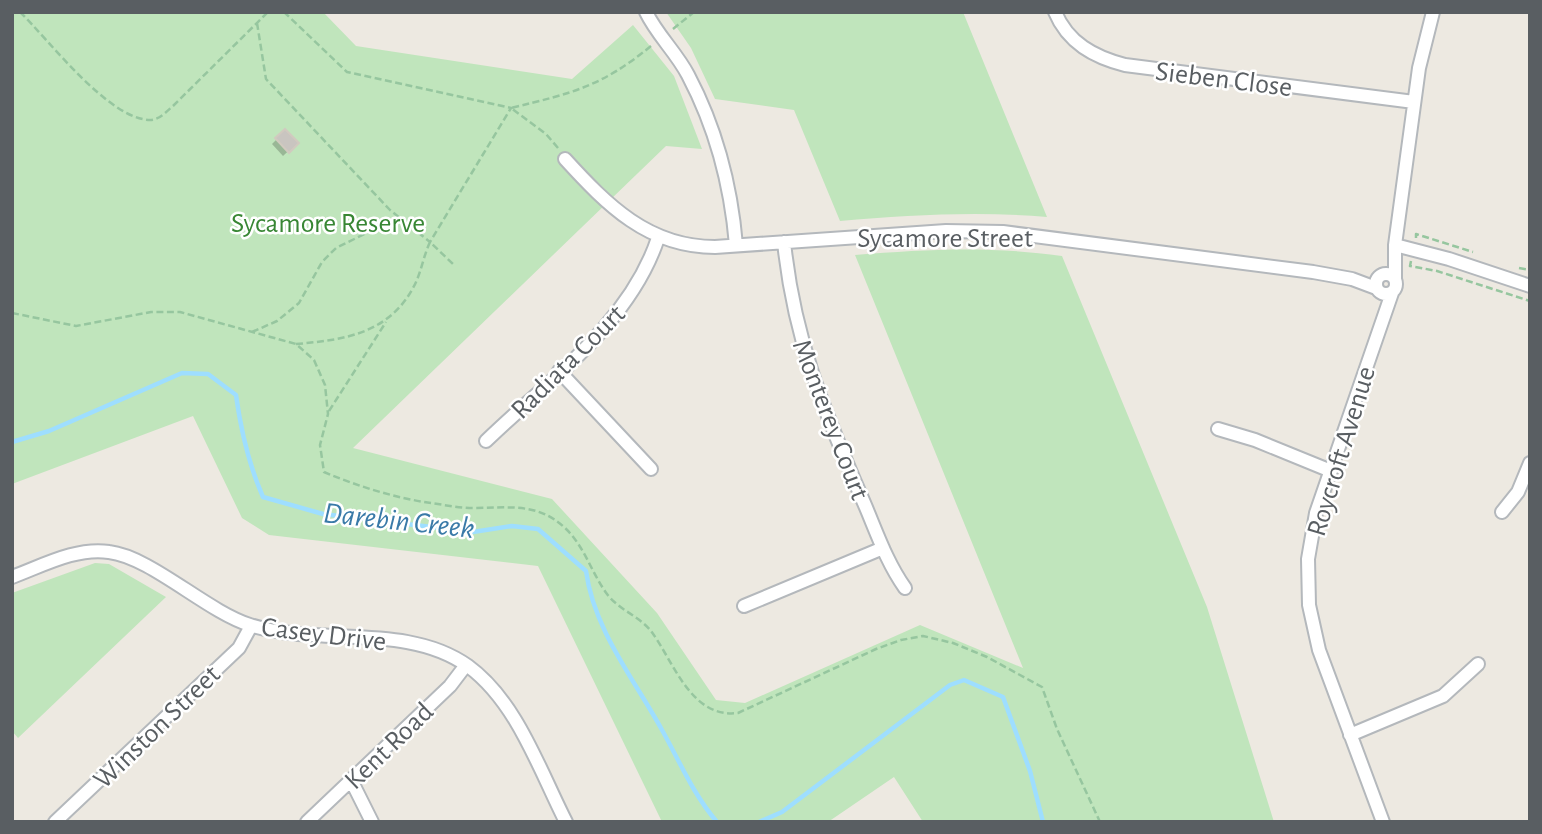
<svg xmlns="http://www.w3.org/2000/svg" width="1542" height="834" font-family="'Alegreya Sans',sans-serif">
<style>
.green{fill:#c0e5bc}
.shadow{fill:#0003}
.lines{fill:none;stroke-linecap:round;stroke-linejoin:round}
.stream{stroke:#9edeff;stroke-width:4.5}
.building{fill:#c9c5c0;stroke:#d1cabf;stroke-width:2}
.street-casing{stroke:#b4b8bc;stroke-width:16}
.path{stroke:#96c69f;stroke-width:2.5;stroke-dasharray:7 3.5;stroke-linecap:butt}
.street{stroke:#fff;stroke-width:12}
.labels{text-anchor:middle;stroke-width:5;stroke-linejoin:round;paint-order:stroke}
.street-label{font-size:28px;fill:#595e62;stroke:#fff}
.park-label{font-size:28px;fill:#388634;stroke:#fff}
.water-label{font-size:30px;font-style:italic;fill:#3a7aa8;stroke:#fff}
</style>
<rect width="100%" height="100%" fill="#ede9e1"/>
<path class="green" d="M12,12H323L356,46L572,79L633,25L674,76L702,149L666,146L353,448L552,499L657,613L716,700L745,703L920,625L1023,668L855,255C929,249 989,246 1062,256L1207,607L1274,822H923L894,777L828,822H662L538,566L269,535L242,518L193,416L12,484Z
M666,12H963L1047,217C977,211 910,215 840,221L794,110L715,99L691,48Z
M95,563L109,564L166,597L18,738L12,731V593Z"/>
<path class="shadow" d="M285,131L297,143L283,156L272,144Z"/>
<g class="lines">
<path class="stream" d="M12,442L49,431L182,373L208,374L236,395C241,431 248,463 263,497L323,514L473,532L512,526L538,529L586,571C594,630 634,679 662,730C680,762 693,794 717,822
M759,822L782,812L950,685L964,680L1003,697L1030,771L1043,822"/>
</g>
<path class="building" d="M285,129L299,143L289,153L275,138Z"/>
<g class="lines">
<g class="street-casing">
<path id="street" d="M646,12C657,35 676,52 688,75C716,128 731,186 736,245
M1055,12C1068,43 1094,57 1125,65L1414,102
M565,159C607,205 648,247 715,247L946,231L1003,232L1313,272L1352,279L1376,288
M784,242C794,339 823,408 861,496C875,527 885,560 905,588
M1395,245L1449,259L1530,286
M1376 284a10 10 0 1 1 20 0a10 10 0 1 1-20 0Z
M1395,279V245L1419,68L1433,12
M559,371L651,469
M1218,429L1255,440L1331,471
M486,441C549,380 630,323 658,238
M1502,512L1518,492L1530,463
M12,577C42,566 76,547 109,552C151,557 206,611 250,625C319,647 406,622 468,666C517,702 539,769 566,822
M744,606L883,548
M1350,735L1443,696L1478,664
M351,780L372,822
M55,822L239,648L251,626
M307,822L450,686L466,665
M1383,822L1319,650L1309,605L1308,559L1316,513L1392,293"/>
</g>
<path class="path" d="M20,12C49,40 108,119 150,120C159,120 166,112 173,106L268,12
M257,23L266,79L390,210L430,242L511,108L347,72L284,12
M673,29L694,12
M558,148L546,134L511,108C572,93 601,87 651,46
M1416,238V234L1473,252
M1411,261L1410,266L1437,271L1530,301
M1519,268L1530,270
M12,313L76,326L151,312H180L296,344L314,360L325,385L328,414L320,445L324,472C357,486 395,498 431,503C445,505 459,508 473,508C507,508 537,502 564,527C584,545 591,572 607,594C619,610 639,616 651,631C674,662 691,719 738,713L876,649L901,640L923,636L953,643L987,657L1042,687L1057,729L1100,822
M252,332L277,321L299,303L322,262L336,248L399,217
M296,344C343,340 388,334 413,288C421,274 423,257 430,242L455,266
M329,411L386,322"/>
<use href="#street" class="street"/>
</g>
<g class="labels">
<g class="street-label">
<text transform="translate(1224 78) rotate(7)" y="10">Sieben Close</text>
<text x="945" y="247">Sycamore Street</text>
<text transform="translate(567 361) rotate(-45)" y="10">Radiata Court</text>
<text transform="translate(832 419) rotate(69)" y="10">Monterey Court</text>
<text transform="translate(1340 451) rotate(-73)" y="10">Roycroft Avenue</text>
<text transform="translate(324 633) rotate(7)" y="10">Casey Drive</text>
<text transform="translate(156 726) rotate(-44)" y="10">Winston Street</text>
<text transform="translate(388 745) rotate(-44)" y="10">Kent Road</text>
</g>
<g class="park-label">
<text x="328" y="232">Sycamore Reserve</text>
</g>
<g class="water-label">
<text transform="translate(399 520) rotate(6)" y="10">Darebin Creek</text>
</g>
</g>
<rect width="1542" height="834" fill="none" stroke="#595e62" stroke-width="28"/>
</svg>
